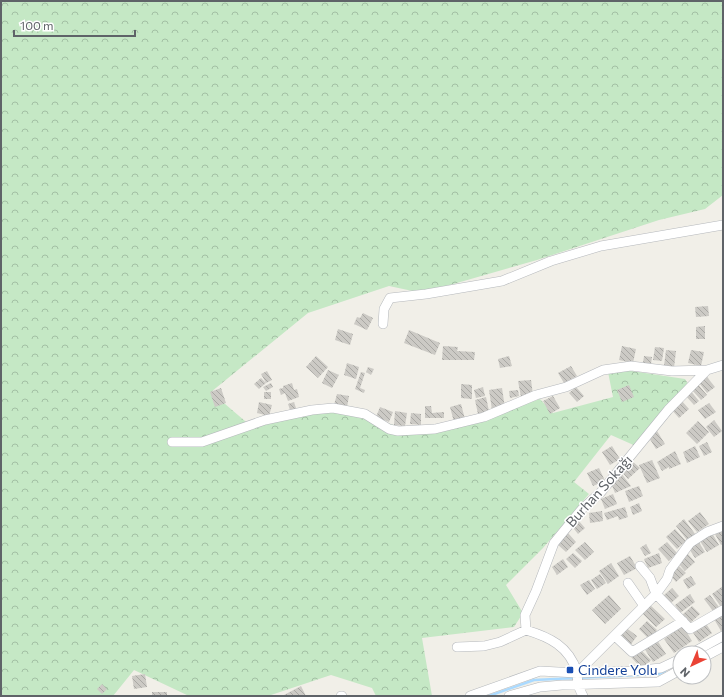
<svg xmlns="http://www.w3.org/2000/svg" width="724" height="697" font-family="Commissioner,sans-serif">
<style>
.forest{fill:url(#forest-crowns)}
.lines{fill:none;stroke-linecap:round;stroke-linejoin:round}
.stream{stroke:#aadaff;stroke-width:2.5}
.building{fill:url(#building-back-hatch)}
.minor-casing{stroke:#b5b8bc;stroke-width:10}
.minor{stroke:#fff;stroke-width:9}
.transit-dot{fill:#1a4fb4;stroke:#fff;stroke-width:1.5}
.labels{text-anchor:middle;stroke-width:3;stroke-linejoin:round;paint-order:stroke}
.street-label{font-size:14px;fill:#5f6368;stroke:#fff}
.transit-label{font-size:14px;fill:#164399;stroke:#fff;text-anchor:start}
</style>
<defs>
<pattern id="forest-crowns" width="20" height="18" patternUnits="userSpaceOnUse"><rect width="20" height="18" fill="#c5e8c5"/><path d="M2 6a3 3 0 1 1 6 0M12 15a3 3 0 1 1 6 0" fill="none" stroke="#a3c0a4"/></pattern>
<pattern id="building-back-hatch" width="6" height="6" patternUnits="userSpaceOnUse"><rect width="6" height="6" fill="#cccac5"/><path d="M-1 5l2 2M0 0l6 6M5-1l2 2" fill="none" stroke="#a9a8a4"/></pattern>
</defs>
<rect width="100%" height="100%" fill="#f1efe8"/>
<path class="forest" d="M1,1H723V195L705,209L659,220L537,260L422,293L389,286L308,313L211,392L252,427L341,407L411,431L470,421L540,399L553,413L613,397L608,372L625,370L685,379L690,387L638,447L611,435L574,482L589,494L543,548L506,585L523,613L514,627L422,638L432,696H376L372,688L331,675L268,696H189L134,670L113,696H1Z"/>
<g class="lines">
<path class="stream" d="M489,696L534,680L659,674L665,671"/>
</g>
<path class="building" d="M708,306L709,316L696,317L695,307Z
M363,313L373,318L367,330L354,324L357,317L360,318Z
M705,326V339H696V327Z
M338,329L353,334L350,345L335,340Z
M409,330L440,343L435,355L404,343Z
M443,346L458,347L457,351L475,352L474,360H442Z
M622,346L636,349L633,363L619,360Z
M655,347L664,348L662,361L653,360Z
M666,350L676,351L674,368L664,366Z
M691,350L704,352L701,366L688,363Z
M316,356L328,367L318,378L306,367Z
M509,356L512,366L500,368L498,359Z
M644,356L652,357L651,364L643,363Z
M347,363L359,367L356,379L344,375Z
M571,366L577,376L564,383L558,373Z
M368,367L374,369L371,375L366,372Z
M328,370L339,375L332,388L322,383Z
M267,371L272,380L266,383L261,374Z
M361,372L365,373L360,388L365,390L364,393L355,389Z
M707,377L715,387L707,393L699,383Z
M261,378L266,383L259,389L254,384Z
M531,380L533,395L521,397L518,381Z
M271,383L273,387L266,391L263,387Z
M292,383L294,390L297,389L299,397L288,401L285,393L281,395L279,389L283,388V386Z
M697,383L707,395L701,400L691,389Z
M461,384L472,385V399L461,398Z
M629,385L634,397L622,402L617,390Z
M483,387L485,396L476,398L474,390Z
M576,387L584,396L577,402L569,393Z
M221,388L226,403L215,407L210,392Z
M502,388L505,408L492,410L489,390Z
M518,390L519,396L510,398L509,391Z
M690,390L699,401L694,405L685,395Z
M264,392H271V399H264Z
M337,394L349,396L347,407L334,405Z
M553,396L560,408L550,414L543,401Z
M486,397L489,411L478,414L475,400Z
M681,400L689,409L679,418L671,409Z
M259,402L272,405L269,416L257,413Z
M294,402L297,411L291,413L288,404Z
M709,403L716,412L705,419L698,410Z
M461,404L465,419L454,422L450,407Z
M425,406H431L432,413L444,412V418H425Z
M380,407L393,412L389,422L376,417Z
M395,411L407,413L405,426L394,425Z
M411,413L421,414V425L410,424Z
M714,420L722,431L714,437L706,427Z
M698,421L709,432L697,444L686,433Z
M657,431L665,444L656,449L648,436Z
M707,442L712,452L704,456L699,446Z
M612,446L620,459L610,465L602,452Z
M695,446L700,457L687,463L683,452Z
M675,451L681,464L669,469V467L662,471L657,462Z
M652,460L660,478L647,483L639,465Z
M632,461L640,468L628,479L622,472Z
M599,468L605,481L593,486L587,473Z
M621,473L631,486L615,493L611,483Z
M639,486L643,496L629,502L625,491Z
M613,494L617,504L605,509L601,499Z
M639,503L642,511L633,515L630,507Z
M625,507L628,517L619,520L618,516L607,520L604,513Z
M602,511L603,521L590,523L589,513Z
M700,512L709,524L697,532L688,521Z
M684,519L695,534L687,540L676,526Z
M578,520L585,528L578,534L571,525Z
M675,529L686,541L677,549L666,537Z
M723,530V544L721,545L715,534Z
M568,533L576,542L566,552L557,544Z
M712,533L719,545L707,552L700,541Z
M698,541L705,552L695,558L688,547Z
M585,542L594,552L585,560L575,550Z
M667,542L677,553L669,561L658,549Z
M646,544L651,553L645,556L640,548Z
M573,553L582,561L575,568L566,559Z
M659,553L662,563L648,568L644,559Z
M687,553L695,562L685,571L677,562Z
M630,556L637,568L624,575L617,563Z
M563,559L568,567L557,575L552,567Z
M611,563L619,576L608,584L599,571Z
M679,566L686,573L676,582L670,575Z
M600,574L606,583L597,589L591,580Z
M691,576L696,584L688,589L683,580Z
M589,580L595,589L587,595L580,585Z
M723,586V605L721,607L712,594Z
M672,588L679,596L670,604L663,596Z
M690,594L695,602L680,613L675,605Z
M609,595L621,609L605,624L592,610Z
M710,595L719,607L713,611L704,599Z
M649,604L665,619L656,627L641,612Z
M692,606L700,614L689,624L681,616Z
M723,613V630L721,631L714,619Z
M647,621L657,630L649,639L639,629Z
M705,622L712,633L699,642L692,631Z
M683,626L692,641L674,653L664,639Z
M625,627L637,636L629,647L617,637Z
M657,640L666,654L653,662L644,648Z
M640,649L651,660L642,669L631,657Z
M145,674L147,687L134,689L132,676Z
M102,684L107,689L102,694L97,689Z
M301,686L306,696H285L284,695Z
M152,692H167V696H152Z"/>
<g class="lines">
<g class="minor-casing">
<path id="minor" d="M383,324L384,309L390,298L426,294L502,281L551,261L601,246L723,225
M172,442H202L265,420L312,410L333,408L365,414L389,429L398,431L435,429L484,417L536,395L566,387L603,370L631,366L672,371L707,370L723,365
M640,566L650,578L656,594L690,629L723,610
M628,583L644,606
M526,630L525,615L536,591L554,543L582,509L601,492L668,410L707,370
M615,636L632,652L683,621
M457,647L484,646L500,642L526,630C549,637 569,646 577,672C578,676 577,681 578,685C579,688 581,692 583,696
M692,653L723,636
M704,657L723,647
M577,673L656,594L667,579L670,570L690,543L707,532L723,526
M341,696H342
M470,696L540,671L577,673L632,671L661,668L680,659
M509,696L540,687L562,685L658,682L680,670"/>
</g>
<use href="#minor" class="minor"/>
</g>
<rect class="transit-dot" x="566" y="666" width="8" height="8" rx="2"/>
<g class="labels">
<g class="street-label">
<text transform="translate(599 491) rotate(-48)" y="5">Burhan Sokağı</text>
</g>
<g class="transit-label">
<text x="578" y="675">Cindere Yolu</text>
</g>
</g>
<rect width="724" height="697" fill="none" stroke="#5f6368" stroke-width="4"/>
<g transform="translate(692 665) rotate(224)"><circle r="19" fill="#ffffff" stroke="#bfc1c3"/>
<path d="M0-3L7 15L0 10L-7 15Z" fill="#ea4335"/>
<text y="-6" font-size="11" font-weight="bold" text-anchor="middle" fill="#5f6368">N</text>
</g>
<path d="M14 30v6h121v-6" fill="none" stroke="#5f6368" stroke-width="2"/>
<text x="20" y="30" font-size="12" fill="#5f6368" stroke="#ffffff" stroke-width="3" paint-order="stroke">100 m</text>
</svg>
